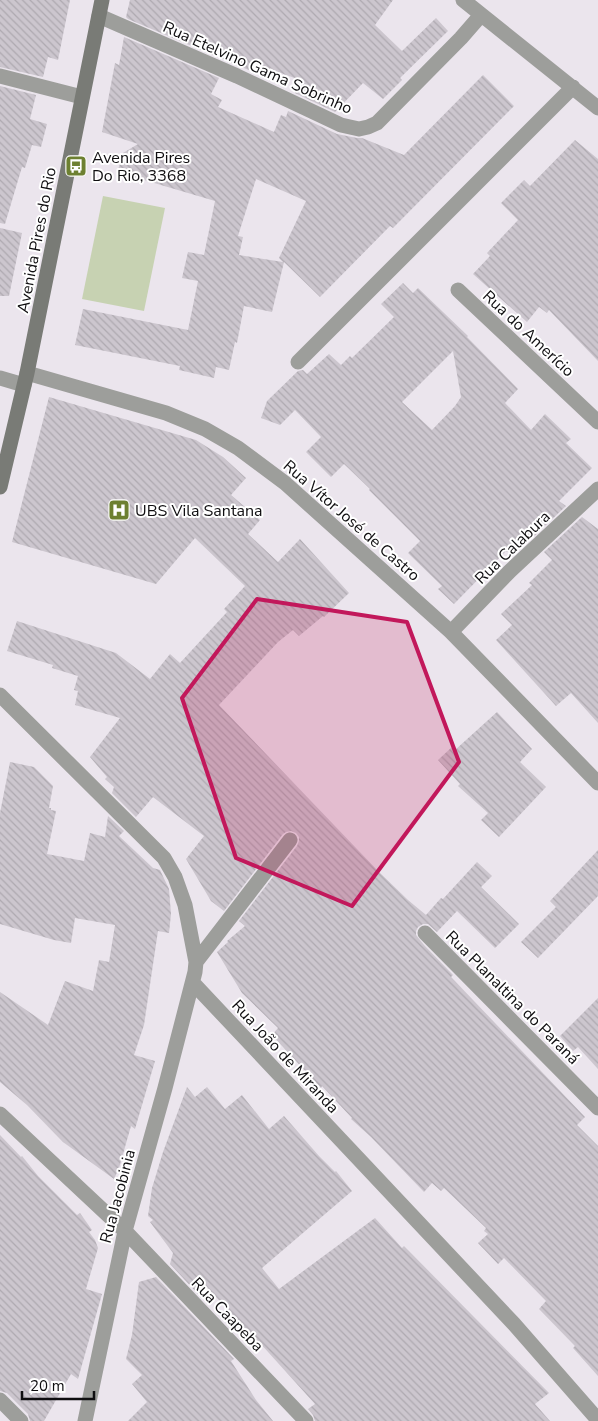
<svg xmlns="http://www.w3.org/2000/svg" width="598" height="1421" font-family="'Nunito Sans',sans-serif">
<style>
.pitch{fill:#c7d2b2}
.building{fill:url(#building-back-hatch);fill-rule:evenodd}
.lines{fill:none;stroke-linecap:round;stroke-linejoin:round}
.minor{stroke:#9d9e9b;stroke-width:15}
.secondary{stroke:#797b76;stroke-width:15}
.marked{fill:#c2185b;fill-opacity:0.2;stroke:#c2185b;stroke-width:4;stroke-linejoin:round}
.labels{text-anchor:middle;stroke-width:4;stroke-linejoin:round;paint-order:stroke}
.street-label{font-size:16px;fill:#0f0e10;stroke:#fff}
.poi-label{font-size:16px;fill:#0f0e10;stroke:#fff;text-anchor:start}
</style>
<defs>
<pattern id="building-back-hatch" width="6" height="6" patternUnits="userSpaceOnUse" patternTransform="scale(1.25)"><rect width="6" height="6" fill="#ccc6ce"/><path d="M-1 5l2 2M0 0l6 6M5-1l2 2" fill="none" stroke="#aea9b0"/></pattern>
</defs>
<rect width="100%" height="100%" fill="#ebe5ed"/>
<path class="pitch" d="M103,196L165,208L144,311L82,299Z"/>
<path class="building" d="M0,0H70L58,60L48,57L43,77L0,67Z
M130,0H393L375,25L402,51L436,18L448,31L400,78L402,80L383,99L363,83L335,112L295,93L300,80L253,63L251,71L128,19L126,17Z
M124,37L219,78L211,94L222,100L218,107L274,132L281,115L286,117L288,111L337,134L357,138H362L404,155L483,75L514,106L393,228L390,226L320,297L284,262L272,312L244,306L237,343L235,342L229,370L216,367L214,378L179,370L180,366L75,345L83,309L188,330L198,281L182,278L188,252L204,255L215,201L117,172L121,161L118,156L138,144L102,132L115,63L119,65ZM256,179L306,201L279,258L283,262L239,255L243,237L238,236Z
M0,86L36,95L30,119L47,124L41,147L32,145L25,168L22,167L5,224L0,223Z
M575,140L598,159V361L549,310L547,313L539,307L527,322L473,274L490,256L487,253L518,220L501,203L524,180L530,186Z
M0,228L22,233L9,296H0Z
M403,283L413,293L418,288L468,336L467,337L518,389L505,403L531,430L545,414L571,439L566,443L592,468L559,501L566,506L530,540L525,535L508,552L506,551L454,604L438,589L442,586L408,553L420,541L369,490L370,489L344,464L331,477L306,452L321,437L295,410L280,425L261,418L267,401L298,371L303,370L307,374L329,354L341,365L350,356L352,358L394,317L381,304ZM453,351L461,397L455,406L432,430L402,402Z
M49,397L196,440L223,457L246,478L231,495L260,520L248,534L278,562L300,539L349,593L324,617L323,616L299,636L293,630L278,642L219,705L379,872L408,900L426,915L441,898L443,899L477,862L492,876L481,887L519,924L495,948L457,911L437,932L428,924H423L418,927L416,931V935L424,945L453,975L451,977L585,1117L577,1125L598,1146V1376L573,1348L575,1346L539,1309L546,1301L504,1258L498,1264L478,1243L488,1234L484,1231L486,1228L444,1188L441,1191L432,1183L424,1192L371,1137L351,1119L352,1118L322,1086L321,1088L272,1035L278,1028L242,993L217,952L228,942L227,941L245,926L239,921L297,846L299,841V837L296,833L291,831L286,832L283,834L224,911L211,901L186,859L204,836L153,797L136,817L112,793L114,787L105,779L107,777L90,757L120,718L75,705L78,691L74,690L78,676L52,668L53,665L7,651L17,621L116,653L150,679L170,654L180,663L227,612L224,609L245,586L195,538L156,584L12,542Z
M582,517L598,529V723L571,693L556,706L496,640L512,625L501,614L532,585L529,583L552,560L544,552Z
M497,712L532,749L520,762L546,787L499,837L481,820L488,813L458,786L460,784L438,760L452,747L455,750Z
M10,762L34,767L53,786L49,808H51V810L56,811L47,854L84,861L90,833L105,837L108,816L124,831L119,836L153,868L160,870L169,889L171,914L169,933L158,931L144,1025L134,1055L155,1061L135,1129L131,1126L119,1168L114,1179L63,1142L27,1105L0,1082V992L48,1025L65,981L93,991L99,960L109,962L115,925L75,918L71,943L54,940L0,924V813Z
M598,850V896L538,958L521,942L556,907L550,901Z
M598,998V1069L578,1047L573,1051L560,1036Z
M187,1087L195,1097L207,1087L225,1109L242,1095L269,1129L284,1116L319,1156L335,1172L336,1171L352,1191L262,1268L279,1289L375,1218L402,1248L404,1246L549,1393L535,1404L550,1421H315L313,1415L308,1409L315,1404L259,1342L258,1343L207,1287L198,1294L170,1264L173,1253L150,1222L153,1220L148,1216L152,1188L163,1152Z
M0,1135L21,1157L22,1156L38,1176L77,1215L80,1213L92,1230L89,1232L95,1240L98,1248L86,1289L102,1294L78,1379L71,1374L44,1421H30L28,1414L7,1393L0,1391Z
M156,1277L234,1359L231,1361L256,1400L273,1421H128L147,1402L132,1384L142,1375L126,1359L132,1335L139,1282Z"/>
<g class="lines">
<path class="minor" d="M463,0L598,108
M99,16L237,76L341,125L359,129L368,127L377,123L461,38L481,15
M0,76L82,97
M458,290L598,422
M298,362L573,87
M27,373L166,413L205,429L238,448L285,483L451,632L598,783
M0,378L24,385
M451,632L510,571L598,489
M0,695L164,858L175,877L185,905L196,962L195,972L165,1088L125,1231L85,1421
M425,933L598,1108
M196,962L290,840
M193,983L514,1324L598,1420
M0,1114L125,1231L306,1421
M0,1400L21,1421"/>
<path class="secondary" d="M0,487L27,373L102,0"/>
</g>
<path class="marked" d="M257,599L407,622L459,762L352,906L236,858L182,698Z"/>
<defs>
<g id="bus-square" transform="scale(1.125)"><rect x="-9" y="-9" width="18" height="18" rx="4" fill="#6d8031" stroke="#fff"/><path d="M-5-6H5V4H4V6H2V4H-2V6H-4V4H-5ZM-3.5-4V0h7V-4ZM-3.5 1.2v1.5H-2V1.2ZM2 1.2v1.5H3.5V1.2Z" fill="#fff"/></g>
<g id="hospital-square" transform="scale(1.125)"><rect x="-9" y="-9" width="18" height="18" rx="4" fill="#6d8031" stroke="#fff"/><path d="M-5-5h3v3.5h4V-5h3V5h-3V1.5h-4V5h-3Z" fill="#fff"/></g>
</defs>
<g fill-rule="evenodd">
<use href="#bus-square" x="76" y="166"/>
<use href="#hospital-square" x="119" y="510"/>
</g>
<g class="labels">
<g class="street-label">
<text transform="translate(258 67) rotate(24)" y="6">Rua Etelvino Gama Sobrinho</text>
<text transform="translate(36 240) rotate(-79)" y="6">Avenida Pires do Rio</text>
<text transform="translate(529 333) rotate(43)" y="6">Rua do Amerício</text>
<text transform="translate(352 520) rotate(41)" y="6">Rua Vítor José de Castro</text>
<text transform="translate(512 547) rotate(-44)" y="6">Rua Calabura</text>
<text transform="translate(513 997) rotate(45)" y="6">Rua Planaltina do Paraná</text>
<text transform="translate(286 1056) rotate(47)" y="6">Rua João de Miranda</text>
<text transform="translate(117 1196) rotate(-75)" y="6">Rua Jacobinia</text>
<text transform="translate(228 1314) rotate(46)" y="6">Rua Caapeba</text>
</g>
<g class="poi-label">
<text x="92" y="163">Avenida Pires<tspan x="92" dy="18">Do Rio, 3368</tspan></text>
<text x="135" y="516">UBS Vila Santana</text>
</g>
</g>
<path d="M22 1391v8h72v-8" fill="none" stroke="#0f0e10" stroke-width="2.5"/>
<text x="30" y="1391" font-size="15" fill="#0f0e10" stroke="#ffffff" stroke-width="4" paint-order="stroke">20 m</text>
</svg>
